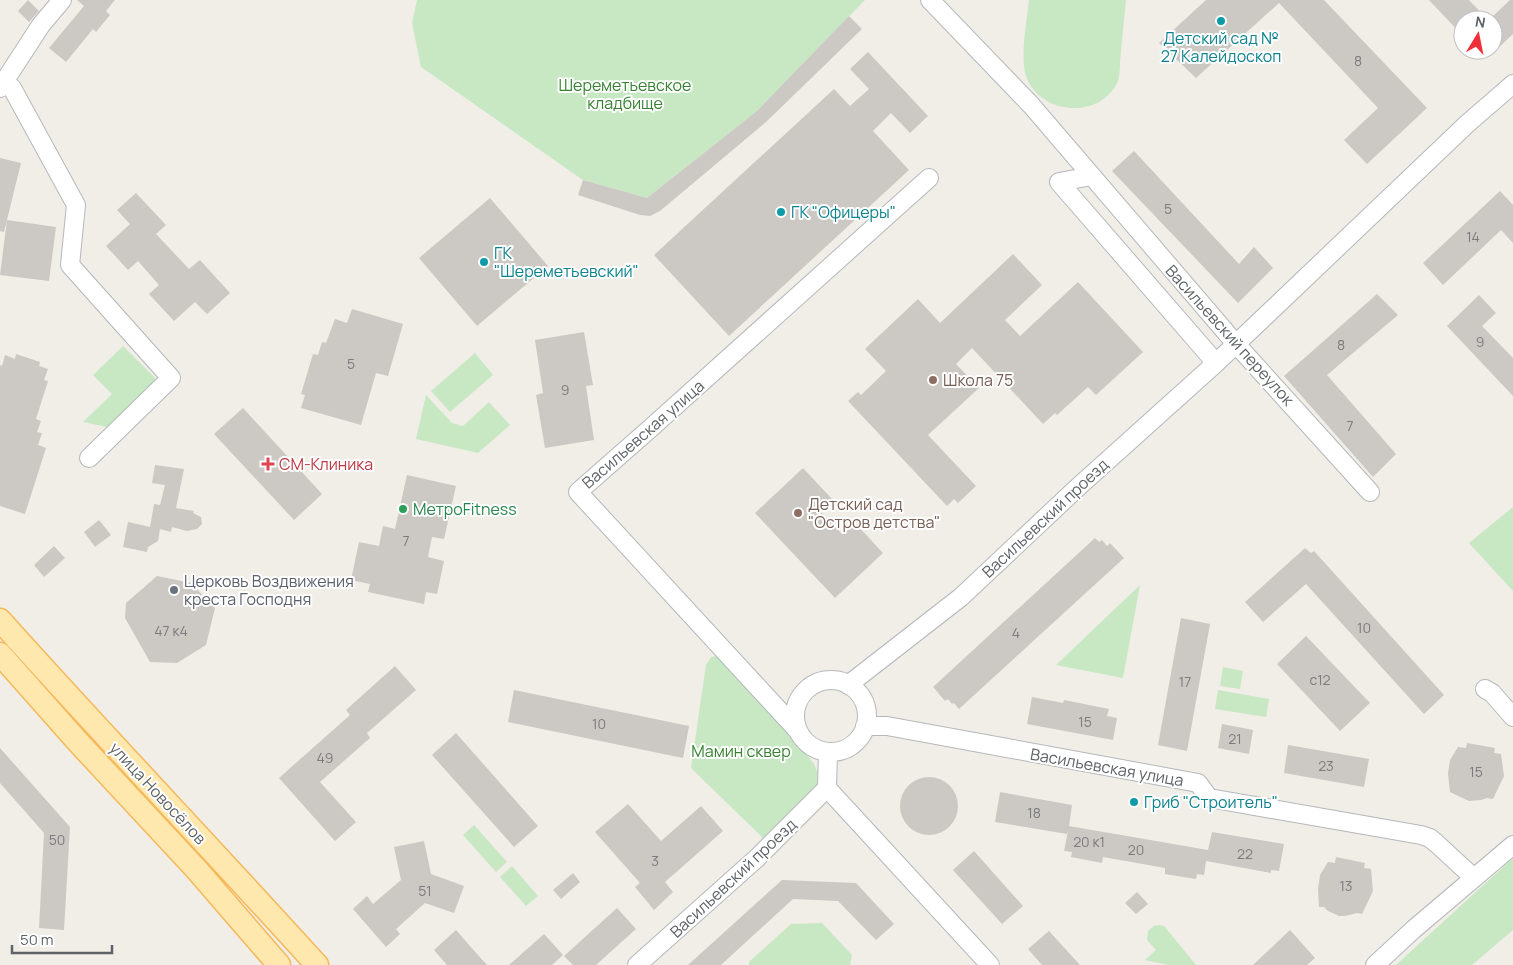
<svg xmlns="http://www.w3.org/2000/svg" width="1513" height="965" font-family="Manrope,sans-serif">
<style>
.green{fill:#c7e8c3}
.building{fill:#ccc8c3}
.lines{fill:none;stroke-linecap:round;stroke-linejoin:round}
.minor-casing{stroke:#b4b8bb;stroke-width:20}
.major-casing{stroke:#f5b85b;stroke-width:25}
.minor{stroke:#fff;stroke-width:18}
.major{stroke:#ffe8ad;stroke-width:22}
.culture-dot{fill:#0f9aa8;stroke:#fff;stroke-width:2}
.education-dot{fill:#8d6e63;stroke:#fff;stroke-width:2}
.health-dot{fill:#e0444e;stroke:#fff;stroke-width:2}
.leisure-dot{fill:#2e9e5b;stroke:#fff;stroke-width:2}
.worship-dot{fill:#6b7280;stroke:#fff;stroke-width:2}
.labels{text-anchor:middle;stroke-width:4;stroke-linejoin:round;paint-order:stroke}
.number-label{font-size:14px;fill:#7a7c7e}
.culture-label{font-size:16px;fill:#0d838f;stroke:#fff;text-anchor:start}
.park-label{font-size:16px;fill:#388232;stroke:#fff}
.street-label{font-size:16px;fill:#5e6367;stroke:#fff}
.education-label{font-size:16px;fill:#785e54;stroke:#fff;text-anchor:start}
.health-label{font-size:16px;fill:#be3a42;stroke:#fff;text-anchor:start}
.leisure-label{font-size:16px;fill:#27864d;stroke:#fff;text-anchor:start}
.worship-label{font-size:16px;fill:#5b616d;stroke:#fff;text-anchor:start}
</style>
<rect width="100%" height="100%" fill="#f1ede7"/>
<path class="green" d="M417,0H865L757,111L647,198L583,180L421,67L412,23Z
M1029,0H1126C1124,20 1122,41 1120,61C1120,67 1120,77 1117,83C1099,119 1043,115 1027,79C1019,60 1027,21 1029,0Z
M123,346L159,382L112,428L83,422L112,394L93,375Z
M475,353L493,375L450,412L431,391Z
M426,395L452,423L463,426L489,402L510,425L478,453L416,439Z
M1513,507V591L1469,543Z
M1140,585L1123,678L1056,665Z
M718,656L793,737L814,764L818,774L817,784L763,838L691,768L706,665L711,657Z
M1223,667L1243,671L1240,689L1220,686Z
M1218,690L1269,699L1266,717L1215,709Z
M474,825L507,862L496,872L463,835Z
M1513,858V930L1472,965H1396Z
M512,866L538,896L526,906L500,877Z
M822,923L852,955L850,965H749V962L791,924Z
M1159,925L1164,926L1196,965H1168L1145,960L1156,950L1147,940L1148,931L1154,926Z"/>
<path class="building" d="M28,0L39,11L29,22L18,11Z
M77,0H115L106,11L110,15L96,32L93,29L66,62L49,48L84,6Z
M1206,0H1324L1427,108L1367,164L1344,140L1378,108L1279,3L1196,78L1159,43Z
M1429,0H1469L1488,20H1463V36Z
M1510,0H1513V34L1493,53V16Z
M849,16L862,29L766,122L660,211L650,216L640,215L578,195L583,180L647,198L757,111Z
M868,52L928,116L910,133L891,113L873,131L909,170L729,336L654,255L834,89L850,106L869,89L850,69Z
M1134,151L1239,264L1254,247L1273,268L1238,303L1112,171Z
M0,158L21,163L4,232L0,231Z
M1500,191L1513,205V243L1501,230L1443,285L1423,263Z
M136,193L166,225L156,234L189,269L200,260L230,293L207,314L195,302L174,321L149,294L159,285L138,261L128,270L106,246L130,224L117,210Z
M490,198L548,266L477,326L419,258Z
M7,220L56,227L49,281L0,275Z
M1013,254L1042,285L1005,320L1020,336L1078,282L1143,352L1096,395L1088,387L1057,415L1055,413L1043,424L972,348L956,364L979,388L928,435L976,486L958,503L954,499L947,506L848,401L858,392L861,395L886,371L865,349L918,299L940,323Z
M1377,294L1398,315L1327,375L1396,454L1373,477L1284,376Z
M1479,295L1496,313L1482,326L1513,358V396L1447,326Z
M352,309L403,324L388,376L376,373L361,425L301,408L305,395L301,394L313,354L318,355L322,342L326,343L335,319L347,323Z
M584,332L593,385L586,386L594,440L545,448L536,395L543,393L535,340Z
M16,354L40,362L39,366L48,369L44,380L48,381L36,419L41,421L37,432L42,433L38,445L46,448L25,514L0,506V365L2,366L5,355L15,359Z
M243,408L322,494L294,520L214,434Z
M155,465L184,469L176,508L194,511L193,513L201,517L202,524L197,529L187,531L172,527L171,532L160,529L158,541L148,547L147,552L123,547L128,522L150,527L154,504L160,505L165,485L152,483Z
M803,468L832,499L820,511L842,534L855,523L883,553L835,598L755,513Z
M407,475L456,486L444,539L432,537L428,557L444,561L437,594L426,592L424,604L368,592L370,584L351,580L359,542L379,546L383,526L395,529Z
M99,520L111,535L95,547L84,532Z
M1095,538L1099,542L1102,540L1107,546L1110,543L1124,558L959,709L954,703L952,704L948,699L945,701L933,687Z
M54,546L65,558L44,577L34,565Z
M1305,548L1311,553L1314,551L1444,695L1424,714L1306,584L1263,622L1245,602Z
M157,576L191,583L215,608L206,645L177,663L150,662L125,618L126,603Z
M1181,618L1210,624L1187,751L1158,745Z
M1306,636L1370,703L1340,731L1277,664Z
M395,666L416,690L367,733L370,738L320,782L356,822L335,841L279,778L350,715L346,710Z
M514,690L689,726L683,758L508,722Z
M1032,697L1063,703L1064,700L1109,709L1107,716L1117,718L1113,740L1027,724Z
M1222,724L1253,730L1249,754L1218,748Z
M456,733L538,826L514,847L432,755Z
M1467,743L1495,748L1494,753L1501,754L1504,776L1493,799L1487,798L1481,800L1469,801L1450,792L1448,774L1450,760L1458,747L1466,748Z
M1288,745L1369,759L1364,787L1284,773Z
M0,748L70,827L64,930L39,928L44,833L0,783Z
M900 806a29 29 0 1 1 58 0a29 29 0 1 1-58 0Z
M1000,792L1072,805L1069,826L1208,850L1212,832L1284,844L1279,871L1271,870V873L1206,861L1204,875L1197,874L1196,879L1165,874V868L1103,857L1102,863L1071,857L1072,852L1064,851L1068,831L1067,834L995,822Z
M628,804L661,841L701,806L723,831L665,882L673,892L654,910L635,887L640,883L595,832Z
M424,841L431,874L464,886L454,913L425,903L396,929L400,934L386,947L353,909L367,896L373,904L401,880L394,847Z
M974,851L1023,906L1002,924L953,870Z
M1336,857L1365,863L1364,868L1371,869L1373,891L1362,914L1357,913L1345,916H1339L1328,911L1324,907H1319L1318,889L1320,875L1328,862L1335,863Z
M573,873L580,882L561,899L553,890Z
M782,880L856,883L894,924L876,940L838,901L793,899L721,965H688Z
M1137,892L1148,904L1136,914L1125,903Z
M617,908L636,929L596,965H573L564,956Z
M456,930L477,954L487,965H447L434,950Z
M1290,930L1315,958L1307,965H1253Z
M1049,931L1080,965H1042L1028,949Z
M544,934L563,955L552,965H509Z"/>
<g class="lines">
<g class="minor-casing">
<path id="minor" d="M930,0L1031,105L1236,344L1370,492
M0,88L41,25L62,0
M12,88L76,205L70,265L171,378L89,458
M1092,176L1059,182L1216,363
M795 716a36 36 0 1 1 72 0a36 36 0 1 1-72 0Z
M848,685L961,597L1077,488L1216,363L1468,123L1513,84
M1485,689L1492,693L1513,717
M865,726H887L1198,783L1209,798L1421,835L1430,838L1436,843L1474,878
M799,732L578,492L653,426L929,178
M828,752L827,788L990,965
M637,965L757,858L827,788
M1375,965L1414,929L1513,845"/>
</g>
<g class="major-casing">
<path id="major" d="M0,620C104,736 212,849 317,965
M0,654L78,742L197,870L279,965"/>
</g>
<use href="#minor" class="minor"/>
<use href="#major" class="major"/>
</g>
<g class="culture-dot">
<circle cx="1221" cy="21" r="5"/>
<circle cx="781" cy="212" r="5"/>
<circle cx="484" cy="262" r="5"/>
<circle cx="1134" cy="802" r="5"/>
</g>
<g class="education-dot">
<circle cx="933" cy="380" r="5"/>
<circle cx="798" cy="513" r="5"/>
</g>
<path class="health-dot" d="M265.5 456.5h5v5h5v5h-5v5h-5v-5h-5v-5h5z"/>
<circle class="leisure-dot" cx="403" cy="509" r="5"/>
<circle class="worship-dot" cx="174" cy="590" r="5"/>
<g class="labels">
<g class="number-label">
<text x="1358" y="66">8</text>
<text x="1168" y="214">5</text>
<text x="1473" y="242">14</text>
<text x="1480" y="347">9</text>
<text x="1341" y="350">8</text>
<text x="351" y="369">5</text>
<text x="565" y="395">9</text>
<text x="1350" y="431">7</text>
<text x="406" y="546">7</text>
<text x="1364" y="633">10</text>
<text x="171" y="636">47 к4</text>
<text x="1016" y="638">4</text>
<text x="1320" y="685">с12</text>
<text x="1185" y="687">17</text>
<text x="1085" y="727">15</text>
<text x="599" y="729">10</text>
<text x="1235" y="744">21</text>
<text x="325" y="763">49</text>
<text x="1326" y="771">23</text>
<text x="1476" y="777">15</text>
<text x="1034" y="818">18</text>
<text x="57" y="845">50</text>
<text x="1089" y="847">20 к1</text>
<text x="1136" y="855">20</text>
<text x="1245" y="859">22</text>
<text x="655" y="866">3</text>
<text x="1346" y="891">13</text>
<text x="425" y="896">51</text>
</g>
<g class="culture-label">
<text x="1221" y="44" text-anchor="middle">Детский сад №<tspan x="1221" dy="18">27 Калейдоскоп</tspan></text>
<text x="791" y="218">ГК "Офицеры"</text>
<text x="494" y="259">ГК<tspan x="494" dy="18">"Шереметьевский"</tspan></text>
<text x="1144" y="808">Гриб "Строитель"</text>
</g>
<g class="park-label">
<text x="625" y="91">Шереметьевское<tspan x="625" dy="18">кладбище</tspan></text>
<text x="741" y="757">Мамин сквер</text>
</g>
<g class="street-label">
<text transform="translate(1230 335) rotate(48)" y="6">Васильевский переулок</text>
<text transform="translate(643 434) rotate(-41)" y="6">Васильевская улица</text>
<text transform="translate(1045 518) rotate(-43)" y="6">Васильевский проезд</text>
<text transform="translate(1107 767) rotate(10)" y="6">Васильевская улица</text>
<text transform="translate(158 793) rotate(47)" y="6">улица Новосёлов</text>
<text transform="translate(733 878) rotate(-43)" y="6">Васильевский проезд</text>
</g>
<g class="education-label">
<text x="943" y="386">Школа 75</text>
<text x="808" y="510">Детский сад<tspan x="808" dy="18">"Остров детства"</tspan></text>
</g>
<g class="health-label">
<text x="279" y="470">СМ-Клиника</text>
</g>
<g class="leisure-label">
<text x="413" y="515">МетроFitness</text>
</g>
<g class="worship-label">
<text x="184" y="587">Церковь Воздвижения<tspan x="184" dy="18">креста Господня</tspan></text>
</g>
</g>
<g transform="translate(1478 35) rotate(10)"><circle r="24" fill="#ffffff" stroke="#bfc1c2"/>
<path d="M0-4L9 19L0 12L-9 19Z" fill="#ee2f37"/>
<text y="-8" font-size="14" font-weight="bold" text-anchor="middle" fill="#5e6367">N</text>
</g>
<path d="M12 945v8h100v-8" fill="none" stroke="#5e6367" stroke-width="2.5"/>
<text x="20" y="945" font-size="15" fill="#5e6367" stroke="#ffffff" stroke-width="4" paint-order="stroke">50 m</text>
</svg>
